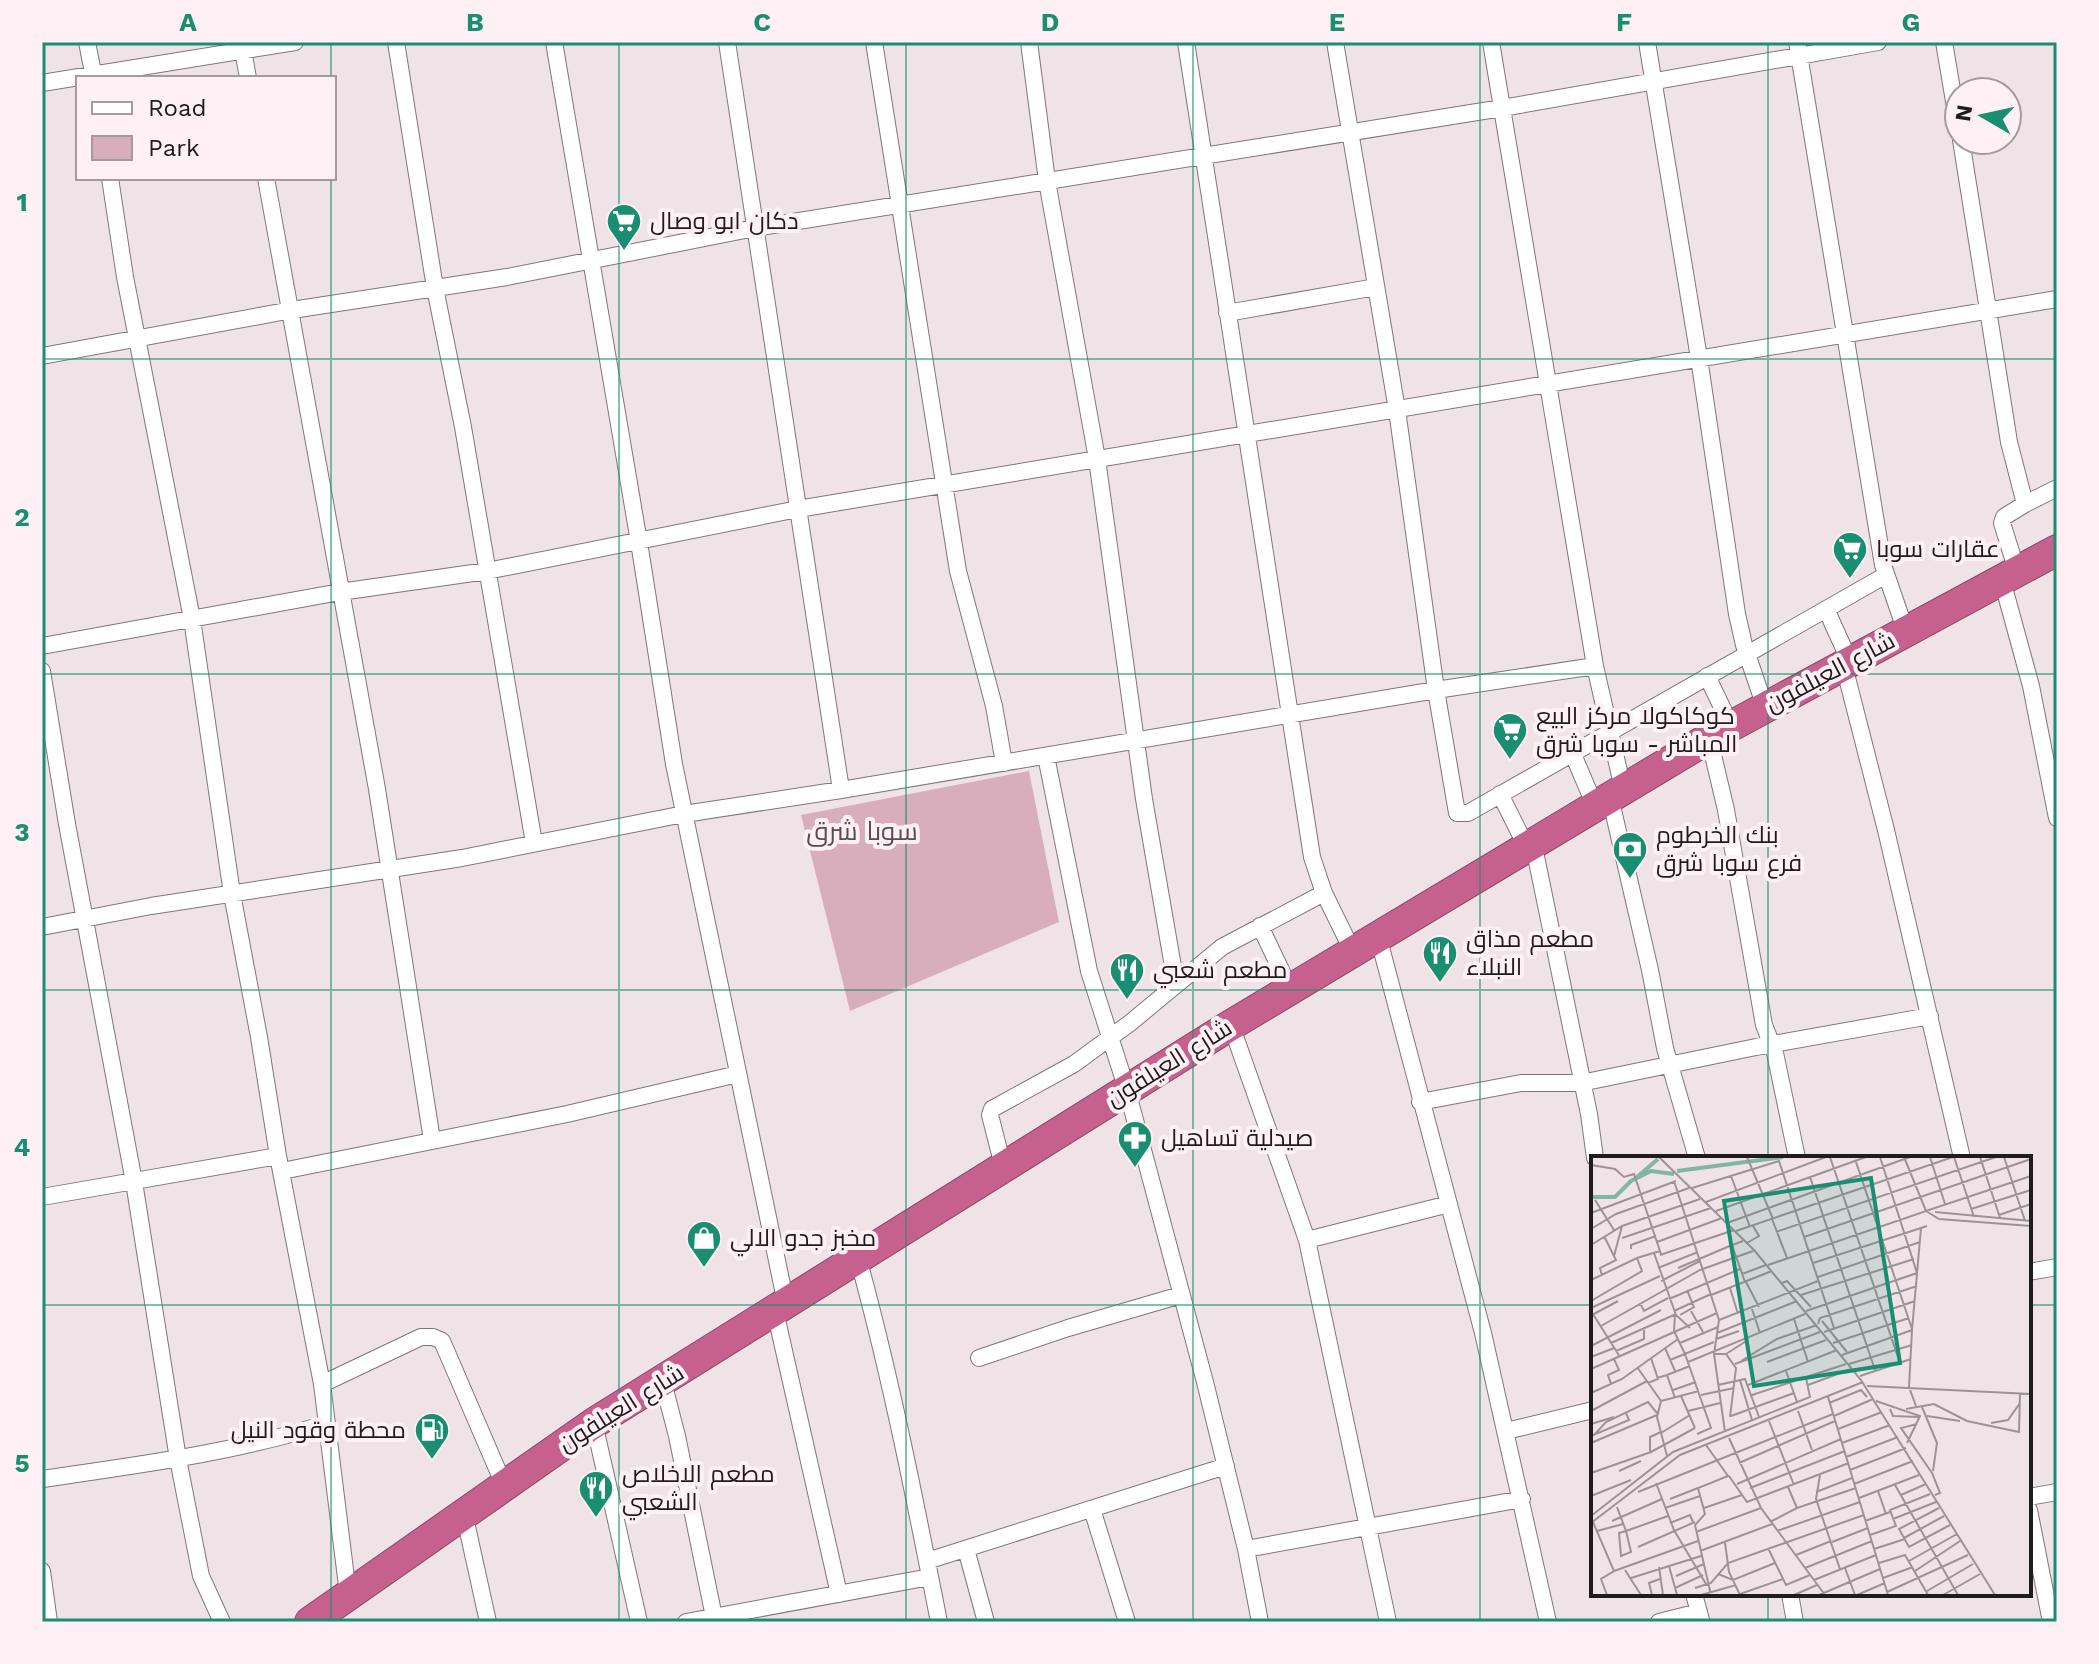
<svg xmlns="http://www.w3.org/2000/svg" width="2099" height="1664" font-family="'Work Sans',Cairo,sans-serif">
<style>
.green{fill:#d8aebd}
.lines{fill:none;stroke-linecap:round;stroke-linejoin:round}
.street-casing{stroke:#82757a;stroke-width:18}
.highway-casing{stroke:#8c4866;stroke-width:32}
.street{stroke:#fff;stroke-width:16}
.highway{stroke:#c6618d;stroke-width:30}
.grid{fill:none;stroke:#198e70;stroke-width:2;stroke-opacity:0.55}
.labels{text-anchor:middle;stroke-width:8;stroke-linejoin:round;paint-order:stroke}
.poi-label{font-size:24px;fill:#201b1d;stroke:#fef0f5;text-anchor:start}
.street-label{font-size:24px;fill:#201b1d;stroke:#fef0f5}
.neighbourhood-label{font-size:26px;fill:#584d51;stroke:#fef0f5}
.inset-river{fill:none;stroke:#81b6a3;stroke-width:4}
.inset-road{fill:none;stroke:#9d9396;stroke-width:2}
.view{fill:#198e70;fill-opacity:0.15;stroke:#198e70;stroke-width:4}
.inset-edge{fill:none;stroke:#201b1d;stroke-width:4}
.neatline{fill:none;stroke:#198e70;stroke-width:3}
.grid-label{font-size:26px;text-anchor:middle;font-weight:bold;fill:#198e70}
</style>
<rect width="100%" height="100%" fill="#f0e3e7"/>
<path class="green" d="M1029,771L1059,922L850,1011L801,815Z"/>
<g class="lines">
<g class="street-casing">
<path id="street" d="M87,42L94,78
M396,42L435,288L463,427L534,843
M554,42L639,542L674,764L786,1304
M727,42L841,790
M874,42L958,571L994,706L1004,763
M1029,42L1047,181L1097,459L1144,799L1176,984
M1186,42L1312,857L1324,893L1353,952
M1335,42L1397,410L1436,690L1457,813H1468L1886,575
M1491,42L1595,666L1623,789
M1647,42L1699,358L1737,614L1744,645L1765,707
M1797,42L1883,565L1906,632
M1944,42L1959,131
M242,44L248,78
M42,83L295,42
M1961,140L2009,442L2025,504L2004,517L2002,523L2017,571
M110,178L125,277L192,619L232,894L259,1037L278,1156L322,1384L348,1594
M266,178L377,789L432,1140
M1227,313L1376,287
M42,356L292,310L507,277L755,228L1502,108L1878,42
M2025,504L2057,488
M2002,580L2031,686L2057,818
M1826,609L1850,662
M42,646L340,592L487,571L798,509L2057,299
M1844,666L1886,830L1962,1158
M42,671L67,824L134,1182L178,1459L201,1576L222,1622
M1707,676L1731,726
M1709,738L1726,810L1764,1025L1775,1053L1797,1158
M1572,752L1595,806
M1046,756L1089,971L1127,1090L1205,1382L1246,1549L1260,1622
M1500,794L1526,846
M1610,797L1650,970L1665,1048L1697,1158
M1533,842L1589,1114L1595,1158
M1260,926L1290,989
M42,927L151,906L462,858L684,814L841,790L1436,690L1595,666
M1378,936L1483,1333L1548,1622
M1231,1025L1307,1240L1388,1622
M1420,1102L1521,1083H1581L1756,1047L1930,1016
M1003,1166L990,1115L992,1109L1074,1064L1130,1023L1222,947L1324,893
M282,1171L567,1114L738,1074
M42,1197L278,1156
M1307,1240L1449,1204
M858,1258C891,1378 915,1500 939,1622
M2029,1272L2057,1267
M775,1311L839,1594
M979,1358L1068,1328L1181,1295
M663,1382L677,1436L714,1617
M322,1384L421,1337H433L442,1341L504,1485
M594,1423L639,1622
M1506,1431L1593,1410
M42,1479C137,1465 233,1453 325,1424
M2029,1497L2057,1492
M1092,1509L1127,1622
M2029,1510L2051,1622
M464,1513L488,1622
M966,1549L986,1622
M1246,1549L1522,1499
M927,1561L1226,1466
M42,1571L49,1622
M1694,1594L1701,1620
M1790,1594L1795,1622
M686,1622L930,1577
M1659,1622L1699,1612"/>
</g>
<g class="highway-casing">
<path id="highway" d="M310,1622L594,1423L1231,1025L1709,738L2057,550"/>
</g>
<use href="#street" class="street"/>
<use href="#highway" class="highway"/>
</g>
<path class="grid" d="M331,42V78M619,42V1622M906,42V1622M1193,42V1622M1480,42V1622M1768,42V1158M331,178V1622M42,359H2057M42,674H2057M42,990H2057M42,1305H1593M2029,1305H2057M1768,1594V1622"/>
<defs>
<g id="supermarket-pin" transform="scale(1.8)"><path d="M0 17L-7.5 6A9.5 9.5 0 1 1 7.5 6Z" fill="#198e70" stroke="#fef0f5"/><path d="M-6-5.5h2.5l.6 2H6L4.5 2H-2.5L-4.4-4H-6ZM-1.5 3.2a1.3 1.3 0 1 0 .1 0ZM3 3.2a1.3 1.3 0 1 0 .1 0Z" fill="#fff"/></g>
<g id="bank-pin" transform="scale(1.8)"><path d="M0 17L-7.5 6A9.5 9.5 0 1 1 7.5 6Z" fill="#198e70" stroke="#fef0f5"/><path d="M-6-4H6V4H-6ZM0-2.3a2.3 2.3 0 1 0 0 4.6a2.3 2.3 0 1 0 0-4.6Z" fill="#fff"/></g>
<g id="restaurant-pin" transform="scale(1.8)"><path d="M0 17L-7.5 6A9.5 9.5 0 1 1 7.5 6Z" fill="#198e70" stroke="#fef0f5"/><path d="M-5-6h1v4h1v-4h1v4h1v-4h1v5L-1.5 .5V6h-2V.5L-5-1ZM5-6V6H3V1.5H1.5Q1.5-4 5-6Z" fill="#fff"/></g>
<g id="pharmacy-pin" transform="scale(1.8)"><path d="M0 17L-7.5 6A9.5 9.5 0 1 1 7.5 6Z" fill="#198e70" stroke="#fef0f5"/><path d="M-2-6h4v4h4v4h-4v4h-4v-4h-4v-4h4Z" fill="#fff"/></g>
<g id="shop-pin" transform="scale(1.8)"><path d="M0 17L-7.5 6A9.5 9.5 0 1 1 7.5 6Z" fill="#198e70" stroke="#fef0f5"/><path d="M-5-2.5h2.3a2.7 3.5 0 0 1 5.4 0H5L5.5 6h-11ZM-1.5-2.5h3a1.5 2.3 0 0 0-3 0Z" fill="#fff"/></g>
<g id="fuel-pin" transform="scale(1.8)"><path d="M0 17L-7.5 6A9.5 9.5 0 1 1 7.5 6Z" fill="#198e70" stroke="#fef0f5"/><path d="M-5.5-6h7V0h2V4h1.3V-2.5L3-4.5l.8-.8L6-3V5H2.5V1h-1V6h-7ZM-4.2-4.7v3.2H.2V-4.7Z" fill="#fff"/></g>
</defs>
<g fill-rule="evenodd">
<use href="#supermarket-pin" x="624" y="221"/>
<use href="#supermarket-pin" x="1850" y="549"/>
<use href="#supermarket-pin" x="1510" y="730"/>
<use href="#bank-pin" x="1630" y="849"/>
<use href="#restaurant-pin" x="1440" y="953"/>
<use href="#restaurant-pin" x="1127" y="970"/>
<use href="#pharmacy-pin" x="1135" y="1138"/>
<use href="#shop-pin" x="704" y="1238"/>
<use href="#fuel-pin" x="432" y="1430"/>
<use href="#restaurant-pin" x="596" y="1488"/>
</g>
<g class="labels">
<g class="poi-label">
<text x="650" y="229">دكان ابو وصال</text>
<text x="1876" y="557">عقارات سوبا</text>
<text x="1536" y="724">كوكاكولا مركز البيع<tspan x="1536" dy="28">المباشر - سوبا شرق</tspan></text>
<text x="1656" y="843">بنك الخرطوم<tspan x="1656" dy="28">فرع سوبا شرق</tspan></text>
<text x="1466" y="947">مطعم مذاق<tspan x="1466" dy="28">النبلاء</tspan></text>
<text x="1153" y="978">مطعم شعبي</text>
<text x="1161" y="1146">صيدلية تساهيل</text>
<text x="730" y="1246">مخبز جدو الالي</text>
<text x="406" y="1438" text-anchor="end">محطة وقود النيل</text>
<text x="622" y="1482">مطعم الاخلاص<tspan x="622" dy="28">الشعبي</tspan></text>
</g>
<g class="street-label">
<text transform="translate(1830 672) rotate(-28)" y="8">شارع العيلفون</text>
<text transform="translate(1169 1063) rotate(-32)" y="8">شارع العيلفون</text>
<text transform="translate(621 1408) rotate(-32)" y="8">شارع العيلفون</text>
</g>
<g class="neighbourhood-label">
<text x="862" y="840">سوبا شرق</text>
</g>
</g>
<g transform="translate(1591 1156)">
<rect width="440" height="440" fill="#f0e3e7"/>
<path class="inset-river" d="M86,15L192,1M46,21L67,3M0,41H24L40,25L60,15L83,18"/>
<path class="inset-road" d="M68,1L163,94L270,224L404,439M156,1L182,63M239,1L309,207M313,1L335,55L440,20M339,1L354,48M363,1L383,61M389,1L409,62M413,1L434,65M265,6L321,173M0,9L24,13L33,21L43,18L70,98M140,20L159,71M219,21L284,214M83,25L128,164L123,198L134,276M101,32L188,5L243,172M4,44L23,74M115,46L235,1M380,53L440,34M125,55L275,1M344,56L440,65M0,57L85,25M408,59L440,48M181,63L196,102M136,67L319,1M0,73L25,58L98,32M145,75L362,1M185,76L405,1M213,81L440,3M31,82L120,52M152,85L141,89L154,126M66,86L131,62M156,87L168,80L162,70M0,89L31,70L109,43M40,93V89L65,80M63,97L85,159L99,172M69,99L143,74M23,100L31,70M222,107L330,72M177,109L335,55L348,63L440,70M67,112L107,96M87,112L141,89M151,118L175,109M11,120L9,112L25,104L13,80M227,121L329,86M0,124L46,102M70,125L109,105M155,126L168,151M191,127L196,125L220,151M139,132L147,158M120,139L181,115M210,139L323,103M78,143L149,113M0,145L51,115L46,102L69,95M49,147L53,155L77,142M0,152L69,120M161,153L169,177M0,155L29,201M83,155L120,138M100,155L112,176M215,155L326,117L289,1M1,159L27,145M84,159L83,175L94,198M89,159L103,151L96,134M203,163L217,206M128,164L227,125M231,165L256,196M227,168L229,162L326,130M10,170L109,114L162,95M233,176L324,145M126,177L206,145M125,183L148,175M20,187L85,158M89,187L127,171M242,187L318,162M0,190L70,154M74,192L84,215M25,195L53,183V171M94,198L120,272L106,278M123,198H135L145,212L139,261M135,198L157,184M251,199L321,174M0,201L23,192M79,204L123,186M150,205L186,183L226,169M97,206L214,158M176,206L235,184M144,208L229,176M258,208L321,189M46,211L70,245M0,213L126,157M195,215L206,246M76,219L99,210M269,220L320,203M66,222L76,219L84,242M149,224L161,264M57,227L67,223L60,202M20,228L17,219L28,214L23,203M127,229L154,223L168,261M157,229L246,194M217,229L260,213M276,230L440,238M82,234L105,226M0,237L31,223L87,183M110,239L143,232M161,239L255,208M90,240L104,272M237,241L297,439M70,245L66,261L76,300M70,245L108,235M285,245L329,260L316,287M238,247L270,234L276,241M325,250L318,231L321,174L330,72L336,70M331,251L346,287L342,315M299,253L302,260L328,261M315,253L343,248L376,265L428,276L429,237M0,255L56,225M97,255L129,247M207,255L221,294M140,260L203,237M243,260L282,243M336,260L369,265M178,265L203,329M400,267L417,264L429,247M0,268L23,261M326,268L310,272L341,317L349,337L344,339M247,273L291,256M70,277L99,259M4,278L15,266L57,246L66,257M0,280L38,264L35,257M138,282L170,352L234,439M0,287L66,259M251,287L299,269M115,289L137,320L107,332L114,358L104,369L120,439M59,296V281L70,276M255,301L307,281M148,307L244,265M259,314L315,292M28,315L50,305M0,317L60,296L104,272M229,319L225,343L249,413M138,320L156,346L258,307M65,327L83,374L115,428M146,328L250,283M263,328L322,305M304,329L367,439M159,332L254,295M287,335L295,358M47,336L242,258M225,336L261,322M310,339L335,328M0,340L40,324M268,342L328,319M79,343L107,332M26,351L35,375L28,377L30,400L40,396L35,375L77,360M74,352L109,340M113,352L151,339M206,352L265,332M348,352L308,373L318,391L359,369M0,360L82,296L219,241L215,222M302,363L345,346M21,365L71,343M274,365L299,356M2,366L23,415L10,423L16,439M179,366L206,352L197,331M0,367L89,299L272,226M79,367L99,359L102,366M6,375L32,368M186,375L269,346M105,376L170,352M279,379L305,370L299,354L339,338M313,382L353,360M241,386L277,372M134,387L138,416L149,439M47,391L104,366M177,392L195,429L219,419M283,393L314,383M109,395L181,368M205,399L240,385M318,405L366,378M288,407L314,399L337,439M78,410L86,439M68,411L72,439M214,412L281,385M254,412L264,439M34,414L50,439M23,415L107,385M324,415L369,385M127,418L142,424L184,407M85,420L113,408M40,422L110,400M292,422L322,411M223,424L285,399M84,432L112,419M104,432L120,427L137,407L273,359M336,435L382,408M296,436L377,399M149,438L192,423M61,439L58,427L69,423M110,439L145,429M203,439L226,429M228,439L289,413M266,439L294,427M352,439L389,418"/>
<path class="view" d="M280,22L309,207L163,230L133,45Z"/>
<rect width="440" height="440" class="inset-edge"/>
</g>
<rect width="2099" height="1664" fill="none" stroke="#fef0f5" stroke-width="88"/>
<rect x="76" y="76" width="260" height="104" fill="#fef0f5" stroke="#a59b9f" stroke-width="2"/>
<rect x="92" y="102" width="40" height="12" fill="#ffffff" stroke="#a59b9f" stroke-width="2"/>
<text x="148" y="116" font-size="24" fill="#201b1d">Road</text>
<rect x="92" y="136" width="40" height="24" fill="#d8aebd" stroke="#a59b9f" stroke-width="2"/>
<text x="148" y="156" font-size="24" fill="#201b1d">Park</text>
<g transform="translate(1983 116) rotate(279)"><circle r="38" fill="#fef0f5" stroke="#a59b9f" stroke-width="2"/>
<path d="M0-6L14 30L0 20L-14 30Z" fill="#198e70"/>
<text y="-12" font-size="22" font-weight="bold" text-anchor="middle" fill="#201b1d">N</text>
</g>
<rect x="44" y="44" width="2011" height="1576" class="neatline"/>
<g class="grid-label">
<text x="188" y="31">A</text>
<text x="475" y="31">B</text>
<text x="762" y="31">C</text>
<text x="1050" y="31">D</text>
<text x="1337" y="31">E</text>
<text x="1624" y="31">F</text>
<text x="1911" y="31">G</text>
<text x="22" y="211">1</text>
<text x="22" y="526">2</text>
<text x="22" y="841">3</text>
<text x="22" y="1156">4</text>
<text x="22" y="1472">5</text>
</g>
</svg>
